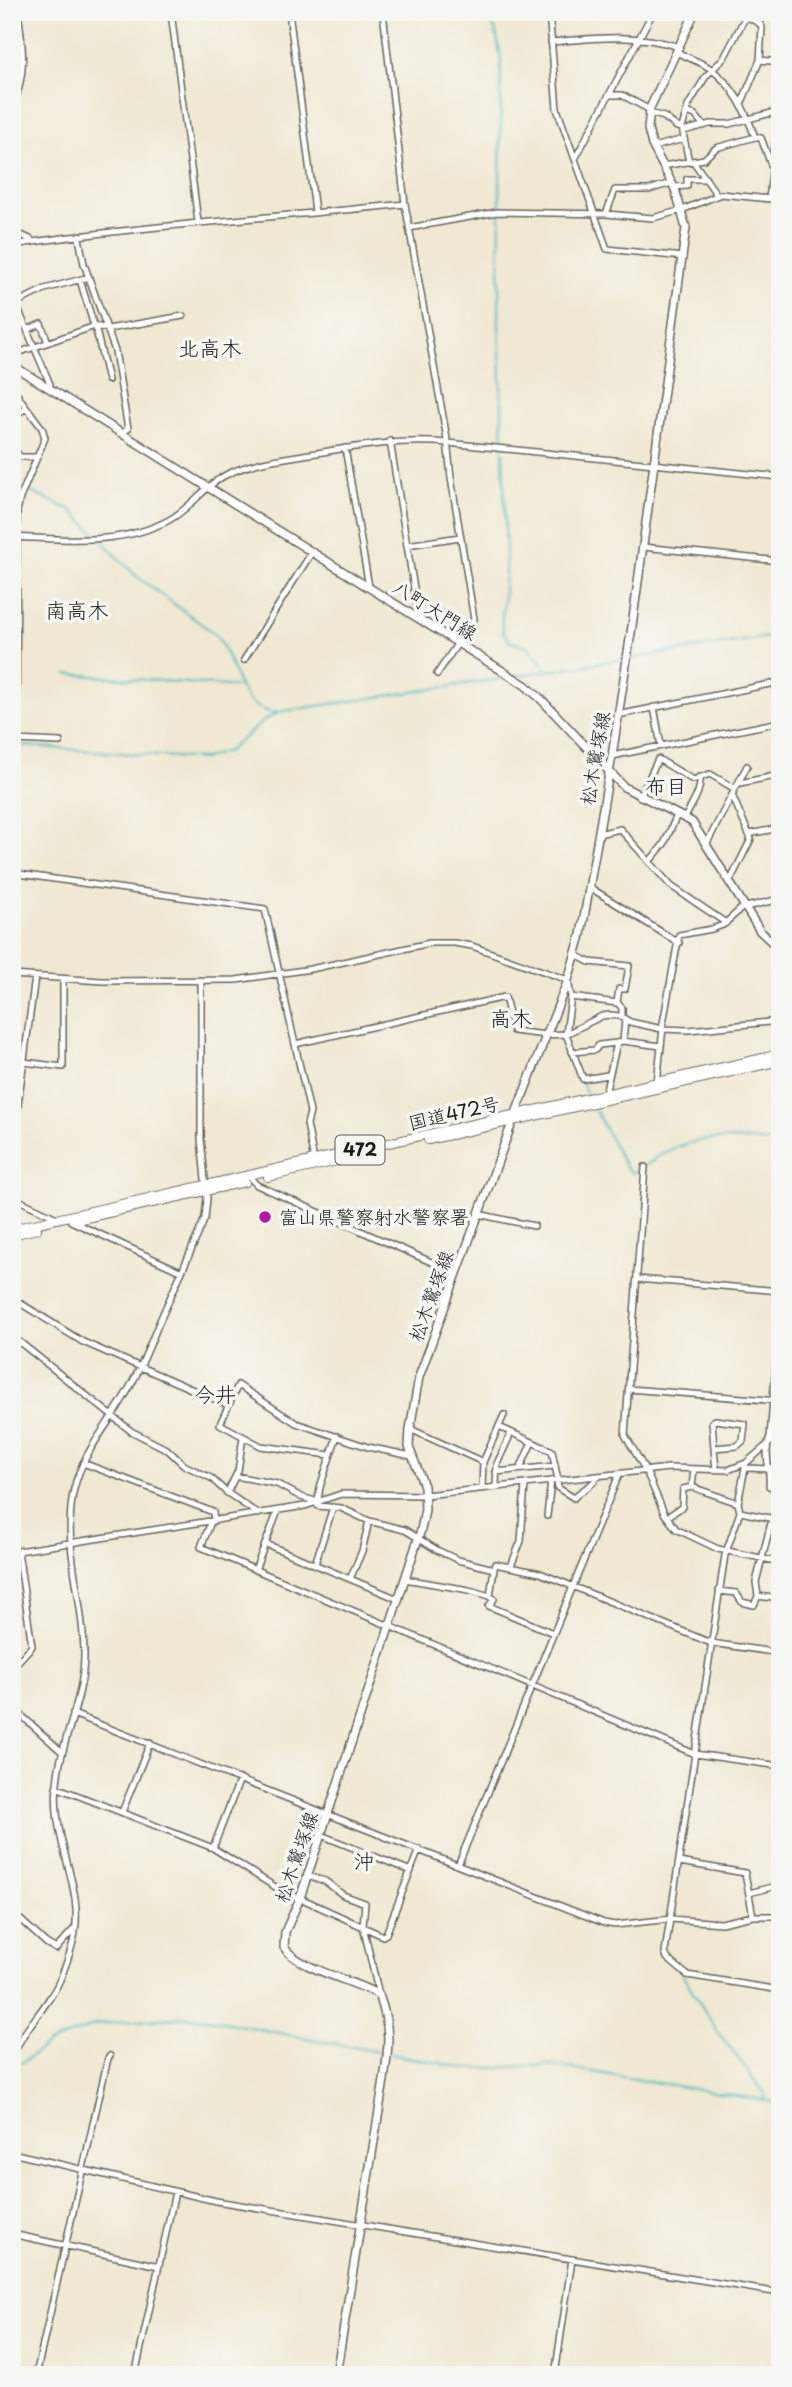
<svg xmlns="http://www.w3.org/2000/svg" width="792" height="2387" font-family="'Playpen Sans','Klee One',sans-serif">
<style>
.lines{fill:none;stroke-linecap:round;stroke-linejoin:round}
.stream{stroke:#49b8bf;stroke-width:2}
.minor-casing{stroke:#66635c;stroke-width:8}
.major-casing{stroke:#66635c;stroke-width:10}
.highway-casing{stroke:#66635c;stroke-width:10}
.minor{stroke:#fff;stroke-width:5}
.major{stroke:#fff;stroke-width:7}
.highway{stroke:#fff;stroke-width:8}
.poi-dot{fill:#b5179e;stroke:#f6f6f2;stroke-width:2.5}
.labels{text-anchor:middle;stroke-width:7;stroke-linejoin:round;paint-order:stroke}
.shield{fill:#f6f6f2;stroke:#5d5d5c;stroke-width:2}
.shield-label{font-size:18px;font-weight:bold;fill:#1c1c1c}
.street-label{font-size:19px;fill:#1c1c1c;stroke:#f6f6f2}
.poi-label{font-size:19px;fill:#1c1c1c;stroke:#f6f6f2;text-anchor:start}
.neighbourhood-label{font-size:21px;fill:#1c1c1c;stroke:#f6f6f2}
</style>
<rect width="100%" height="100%" fill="#f6f6f2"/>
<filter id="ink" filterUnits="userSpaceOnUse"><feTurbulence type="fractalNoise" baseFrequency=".0143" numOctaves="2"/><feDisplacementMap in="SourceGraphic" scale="14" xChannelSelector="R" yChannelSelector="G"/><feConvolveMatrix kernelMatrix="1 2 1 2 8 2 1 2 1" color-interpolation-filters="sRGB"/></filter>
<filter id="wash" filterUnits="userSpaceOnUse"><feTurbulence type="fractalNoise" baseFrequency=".00686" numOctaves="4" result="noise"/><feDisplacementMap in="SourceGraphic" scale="28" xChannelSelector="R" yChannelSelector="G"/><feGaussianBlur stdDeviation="1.57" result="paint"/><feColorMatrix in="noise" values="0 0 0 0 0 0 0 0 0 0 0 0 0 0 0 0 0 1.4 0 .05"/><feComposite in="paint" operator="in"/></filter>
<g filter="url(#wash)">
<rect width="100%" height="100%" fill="#f0e8d2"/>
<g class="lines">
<path class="stream" d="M488,12L496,32L501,59L500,209
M500,214L499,319L503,447
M503,452L506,554L502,624L503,631L510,642L528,646L548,671
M12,484L21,487
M26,490L71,510L97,535
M100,539L136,576L215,634C230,652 237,691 251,703C257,708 265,710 271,713L506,678
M629,659L780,635
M67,674L240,687
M515,676L624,659
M12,745L202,759L228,751L266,719L277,714
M581,1079L586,1093
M595,1110L625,1166L632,1173C643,1170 654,1158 665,1152C705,1133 738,1139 780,1143
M682,1974L717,2031L765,2094V2101
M390,2054L470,2069L550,2065L780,2103
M21,2063L48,2044L97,2024L187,2017L207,2019L384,2053"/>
</g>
</g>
<g filter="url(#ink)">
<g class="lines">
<g class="minor-casing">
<path id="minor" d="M171,12L198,222
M289,12L315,211
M383,12L405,204L447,439L451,478L474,619L437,674
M549,12L557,109L595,215
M551,42C596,38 636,33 679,47
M677,52C687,58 702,62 711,69C735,87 745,110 755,137L761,138L772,167
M760,60L780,62
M610,95H622L650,110
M742,102L760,60L762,27L759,23L747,17
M12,107C27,75 23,46 18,12
M687,112L695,115L704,126
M649,113L664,117L677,127L682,128
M683,131L710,124H729L779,111
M653,147L684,139
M575,159L653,12
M693,161L717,195
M689,162L682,128L688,106L706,76L724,58L748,12
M663,166L704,159L716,148L755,137
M674,187L687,186V179H706
M769,199L780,104
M606,214L615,190H649L671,183
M595,215L607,249L683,257
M409,228L497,212L606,214L653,218L682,210L721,194L780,200
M12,231L30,239L32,242
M80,235L79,238L84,264L115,351L128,429L122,433
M12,245C143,225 274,218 405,204
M80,280L94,326
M16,304L50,384L48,387
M12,305L45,289L89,277
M95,326L108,380
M27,330L41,324L48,342
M12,355L95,326L108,329L183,316
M12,388L42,428L45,438L20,498L17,511L16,740
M12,416L27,408
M390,441L419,619
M12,446L20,457H37
M345,448L369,587
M12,537C65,539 121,546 169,520C193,507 207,482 232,472C257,461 284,458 310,454C358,446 399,439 448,443L780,477
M407,545L460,537
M643,547L780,561
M244,660L312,552
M654,707L661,746
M618,715L775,683L780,705
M14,740L60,742
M612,756L780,722
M740,783L780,775
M640,797L658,759L693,780L710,774L735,789
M685,818C691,805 702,791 700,777
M598,834L620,829L671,886L726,923
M749,834L780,828
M707,843L747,766
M649,862L664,844L677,815
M12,873L265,909L310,1112L307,1124L314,1161
M728,880L732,877L751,839L732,795
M589,887L679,943
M576,955L589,962L629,966L625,989H619L617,1002L622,1008V1017
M12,975L102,981L236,980L311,969L430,943H454L472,946L568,980L571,997L566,1034L583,1079L608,1075
M571,997L617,1003
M662,1029L679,935L712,929L723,925L742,908L780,899
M623,1041L661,1046
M295,1044L505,997L513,1031L546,1035L566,1034L602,1016L610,1015L620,1016L630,1022L662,1029L689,1030L780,1021
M572,1052L595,1050L599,1045L617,1043
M24,1062L63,1067V980
M657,1083L663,1028
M605,1094L617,1043L623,1041L625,1020
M15,1127L35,977
M645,1167L625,1435L646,1471L664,1513L676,1529L718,1549L780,1562
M252,1180L257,1185L456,1273
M12,1197L57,1218
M478,1214L534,1226
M71,1221L182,1272
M637,1279L780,1291
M12,1298L83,1342L228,1405
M780,1314L770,1437C763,1451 771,1470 769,1486L780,1490
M12,1336L131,1431L168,1450L184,1465L211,1478L226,1492L258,1514
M629,1389L780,1401
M499,1427L552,1451L558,1480
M410,1429L483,1462
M714,1448L712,1422L715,1420L745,1424L743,1441L737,1446L714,1448L716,1470
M330,1455L261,1446L220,1424L238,1385L296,1423L368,1447L411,1456
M83,1463L213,1512L214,1521
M746,1463L738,1503L740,1512L725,1555L665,1952L667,1958L687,1975L780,1990
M747,1468L770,1469
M520,1469L532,1442
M694,1469L692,1487L738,1503
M769,1469L780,1465
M496,1472L555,1466
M236,1476L277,1484L301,1497L315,1501L318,1506L341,1508L369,1521L405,1530L437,1550L458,1560L494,1569L495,1564L540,1573L711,1643L780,1653
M557,1480L558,1488L574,1498C581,1489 593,1487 597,1477
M496,1486L497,1464L511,1433
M482,1488L483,1462L504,1415
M227,1493L238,1471L243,1437
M318,1500L320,1487L337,1436
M740,1512L780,1520
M547,1516L551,1481
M667,1517L682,1507L683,1489L692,1487
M211,1522L201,1547L695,1754L780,1766
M266,1544L398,1599
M12,1552L305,1506L341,1494L425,1495L669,1468L728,1470L746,1463L780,1434
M315,1564L333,1507
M511,1566L521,1541L525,1484
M494,1569L490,1596L494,1599L489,1606L553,1633
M255,1570L278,1511
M350,1579L362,1551L369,1521
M405,1579L469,1590L490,1596
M719,1591L736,1593L742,1602L754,1605L758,1596L780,1599
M758,1596L756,1582L772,1519
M12,1668L32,1646L18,1551
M12,1707L61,1751
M73,1714L604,1923L615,1925L671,1919L721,1923L753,1916H780
M56,1787L213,1848L288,1895L300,1898L383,1936L386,1934L419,1849
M122,1812L150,1743
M321,1835L411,1871
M213,1848L240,1779
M679,1862L745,1873L753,1916
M458,1865L619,1475
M307,1876L325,1881L343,1895L365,1903L363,1926L379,1995
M749,1893L780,1885
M12,1912L46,1943L56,1949L74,1929
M12,2058C22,2032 37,2018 51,1996C62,1980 68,1960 73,1942C85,1896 60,1856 57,1812C51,1754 83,1711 84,1657C85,1601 61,1544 74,1489C83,1451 109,1425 127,1392C140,1371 149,1347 158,1325C174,1289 190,1254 205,1218L207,1199L201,1139V981
M12,2153L216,2201L780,2293
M12,2234L159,2266
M36,2375L108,2058L110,2056
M135,2375L175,2192
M555,2375L572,2259"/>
</g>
<g class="major-casing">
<path id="major" d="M12,365L525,685L541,699L624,787L692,822L760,931L773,943L780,944
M336,2375L384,2080C389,2047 391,2027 379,1995C356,1981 296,1968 284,1947L285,1932L300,1898L321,1835L421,1530L425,1510L424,1486L409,1447L410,1429L419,1377L512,1123L568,980L581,935L612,756L632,626L686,228L675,189L652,145L648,129L650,108L695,12"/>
</g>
<g class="highway-casing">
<path id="highway" d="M428,1140L780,1061
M268,1177L364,1155
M77,1220L245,1182
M12,1229L780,1054
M12,1235L37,1229"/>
</g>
<use href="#minor" class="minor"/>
<use href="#major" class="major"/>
<use href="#highway" class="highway"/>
</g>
</g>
<circle class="poi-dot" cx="265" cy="1217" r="7"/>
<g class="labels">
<rect class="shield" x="335.5" y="1135.5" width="49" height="29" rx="5"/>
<g class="shield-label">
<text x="360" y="1156">472</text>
</g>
<g class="street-label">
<text transform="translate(435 610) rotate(32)" y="7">八町大門線</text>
<text transform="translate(595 758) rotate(-80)" y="7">松木鷲塚線</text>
<text transform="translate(454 1113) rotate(-13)" y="7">国道472号</text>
<text transform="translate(431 1296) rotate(-70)" y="7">松木鷲塚線</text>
<text transform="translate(296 1857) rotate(-71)" y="7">松木鷲塚線</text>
</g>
<g class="poi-label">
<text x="279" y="1224">富山県警察射水警察署</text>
</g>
<g class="neighbourhood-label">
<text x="210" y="356">北高木</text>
<text x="77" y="618">南高木</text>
<text x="666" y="794">布目</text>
<text x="511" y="1026">高木</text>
<text x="215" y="1402">今井</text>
<text x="364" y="1869">沖</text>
</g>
</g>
<rect width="792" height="2387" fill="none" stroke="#f6f6f2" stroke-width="42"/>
</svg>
